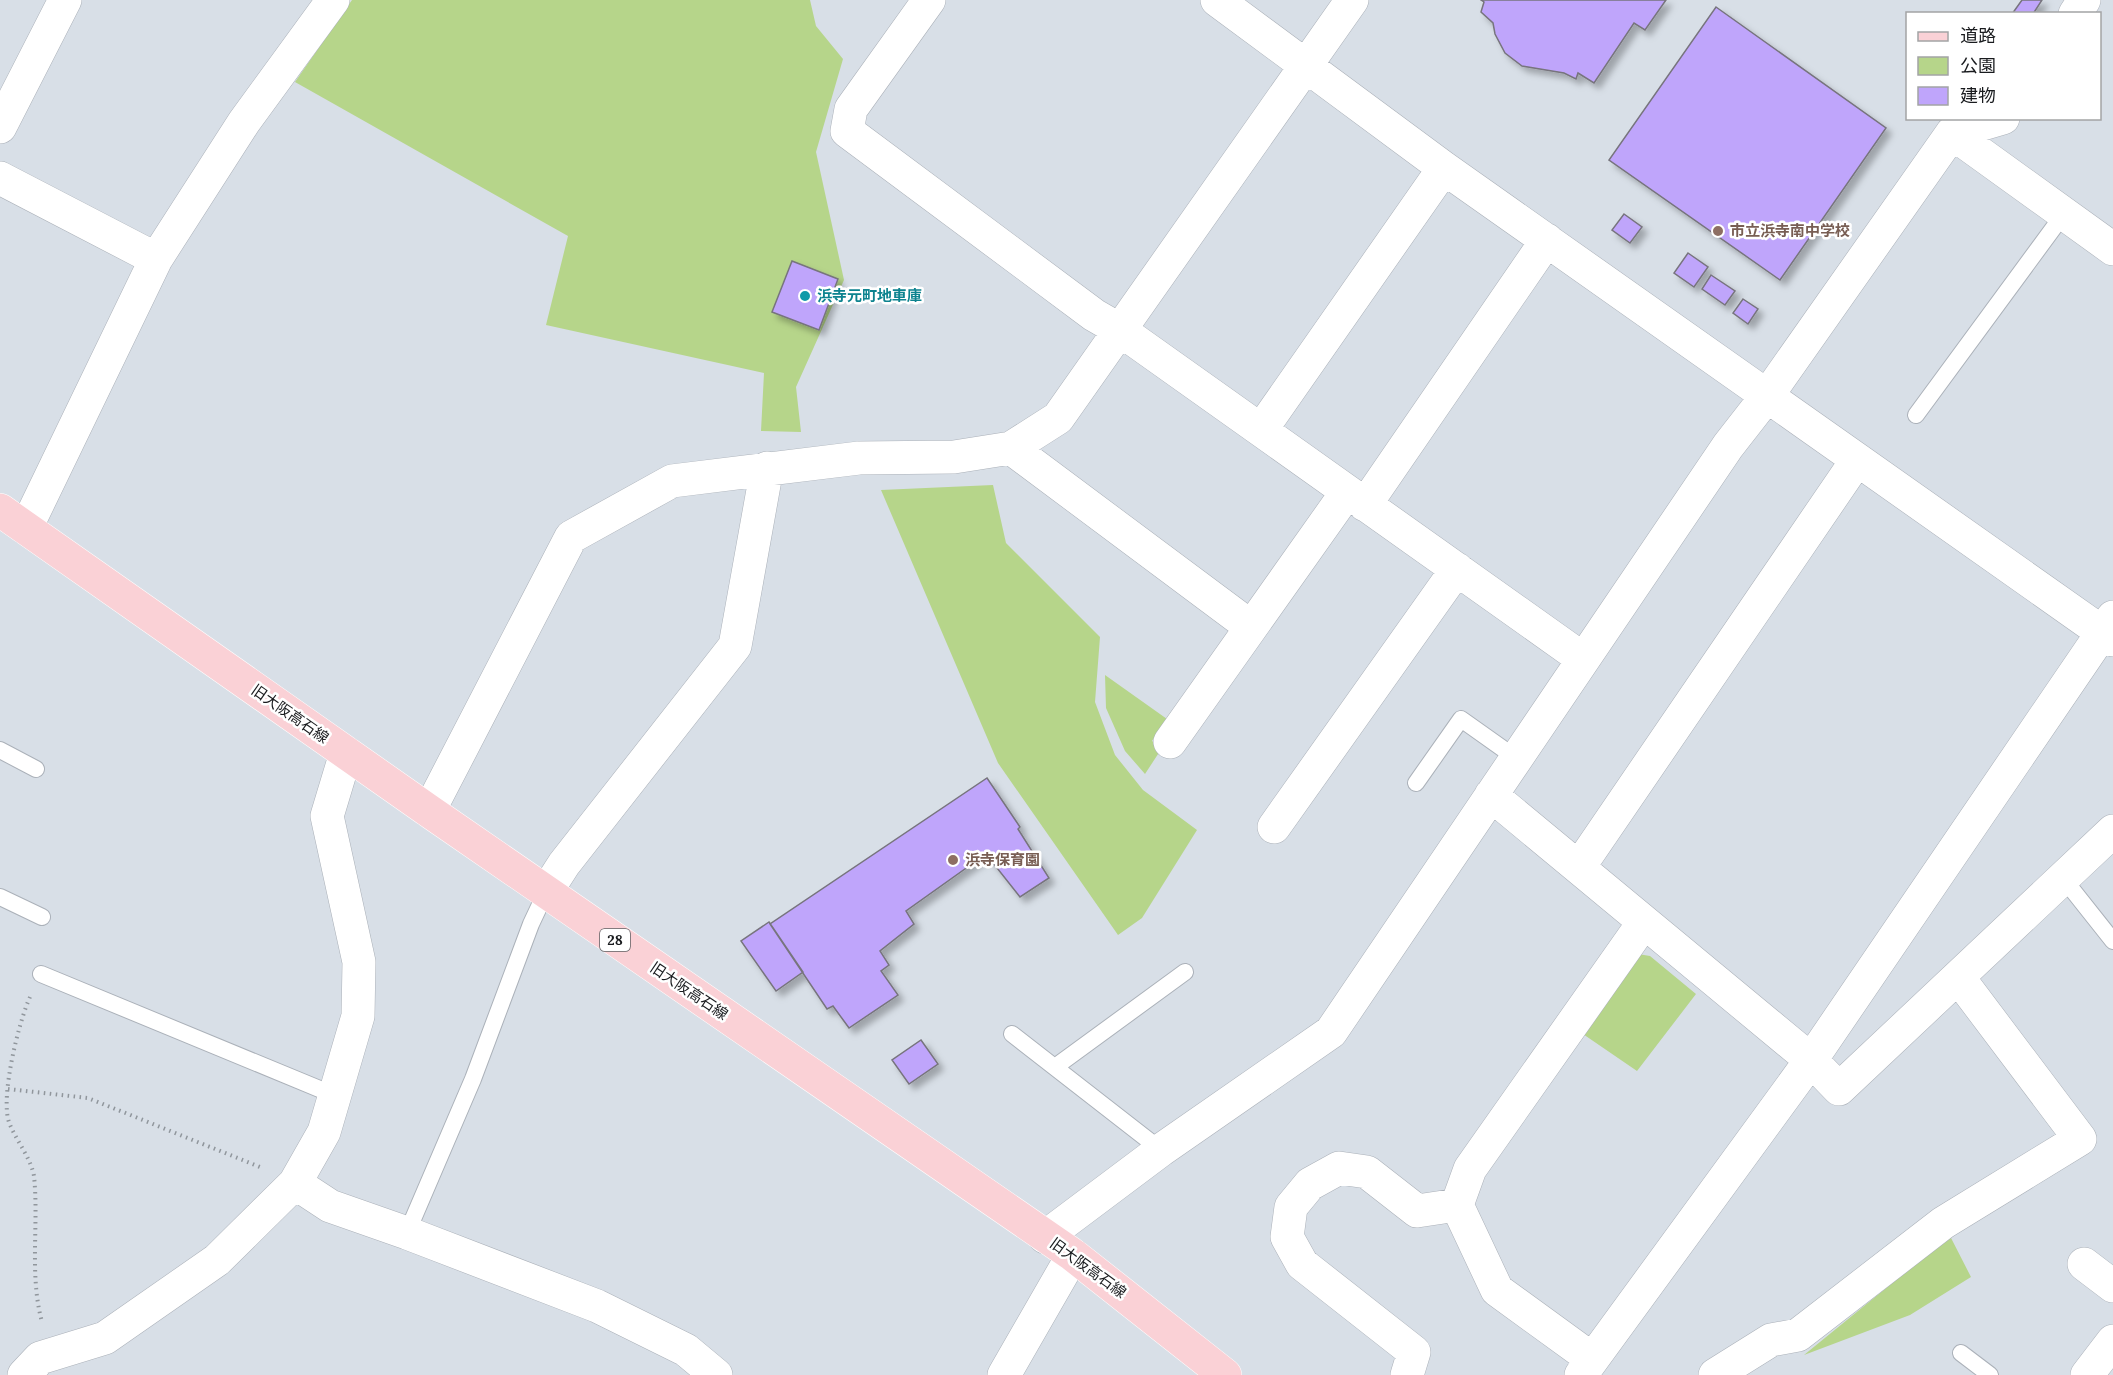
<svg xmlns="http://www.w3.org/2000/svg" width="2113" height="1375" font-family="Lora,'Noto Sans JP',serif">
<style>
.green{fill:#b6d58a}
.building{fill:#bfa5fb;stroke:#77747d;stroke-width:1.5;filter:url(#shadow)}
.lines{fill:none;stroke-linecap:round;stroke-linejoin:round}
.service-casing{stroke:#abb1b9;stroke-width:18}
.minor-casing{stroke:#abb1b9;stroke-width:34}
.primary-casing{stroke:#fff;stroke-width:34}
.path{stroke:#90969c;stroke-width:4;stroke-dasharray:1.5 4.5;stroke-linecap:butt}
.service{stroke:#fff;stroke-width:16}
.minor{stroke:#fff;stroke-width:33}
.primary{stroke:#fad1d6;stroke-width:33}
.education-dot{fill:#8d6e63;stroke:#fff;stroke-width:2}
.culture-dot{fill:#0f9aa8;stroke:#fff;stroke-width:2}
.labels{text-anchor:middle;stroke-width:5;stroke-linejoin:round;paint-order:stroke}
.shield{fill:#fff;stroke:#5e5f62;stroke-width:1.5}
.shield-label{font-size:14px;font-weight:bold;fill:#191b1e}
.education-label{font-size:15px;font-weight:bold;fill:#785e54;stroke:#fff;text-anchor:start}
.culture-label{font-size:15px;font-weight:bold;fill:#0d838f;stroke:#fff;text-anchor:start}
.street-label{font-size:15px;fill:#191b1e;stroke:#fff}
</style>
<defs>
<filter id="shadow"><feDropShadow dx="5.5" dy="5.5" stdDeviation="3" flood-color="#0004"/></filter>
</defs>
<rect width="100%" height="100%" fill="#d8dfe7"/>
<path class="green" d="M352,0H810L816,26L843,59L816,152L844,280L796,387L801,432L761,431L764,373L546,325L568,236L295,82Z
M993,485L1006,543L1100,637L1095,702L1115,755L1143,790L1197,830L1142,918L1118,935L998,763L881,490Z
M1105,675L1167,719L1152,741L1162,748L1145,774L1125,751L1106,708Z
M1638,954L1650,956L1696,994L1637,1071L1580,1032Z
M1950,1236L1971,1277L1910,1315L1804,1355Z"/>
<path class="building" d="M1481,0H1666L1645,30L1634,23L1594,83L1578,73L1576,79L1564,73L1522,66L1505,53L1495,34L1493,23L1481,12L1484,2Z
M2022,0H2042L2033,14H2012Z
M1716,7L1886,128L1780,280L1609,160Z
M1624,214L1642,227L1630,243L1612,230Z
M1688,253L1708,267L1694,287L1674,273Z
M792,261L838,279L819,330L772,312Z
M1711,275L1735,291L1725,305L1702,289Z
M1743,299L1758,309L1748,324L1733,313Z
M987,778L1020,827L1018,829L1049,878L1020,897L986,854L906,911L914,924L880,951L889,965L881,971L898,995L849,1028L833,1006L827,1009L770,924Z
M769,922L803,972L776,991L741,941Z
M921,1040L938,1064L909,1084L892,1060Z"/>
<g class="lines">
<g class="service-casing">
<path id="service" d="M1916,415L2063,215
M0,750L36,769
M1416,783L1461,719L1516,758
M2063,878L2113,941
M0,897L42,917
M41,974L334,1095
M1012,1034L1161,1150
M1055,1067L1185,972
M407,1233L473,1079L531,924L546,892
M1961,1353L1990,1375"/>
</g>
<g class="minor-casing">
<path id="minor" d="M929,0L851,109L847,131L1094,315L1120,330L1583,659
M1217,0L1444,168L2113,640
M2075,14L2084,0
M0,127L65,0
M1952,133L2113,249
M0,178L156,259
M1261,430L1444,168
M1011,448L1251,627
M1365,505L1547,240
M26,528L156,259L244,122L333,0
M1170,742L1347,492
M1491,795L1811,1060L1839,1089L2113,831
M429,811L571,537L672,481L859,458L954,457L1011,448L1058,418L1352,0
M1274,827L1457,569
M1579,867L1857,460
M546,892L564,864L735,646L767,468
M295,1183L330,1206L407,1233L597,1306L686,1350L716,1375
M1045,1237L1161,1150L1331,1032L1728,446L1767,396L1952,133L2003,118
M2084,1264L2113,1286
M1592,1359L1497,1290L1457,1205L1470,1169L1644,922
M24,1375L40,1358L105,1338L217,1260L295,1183L324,1132L358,1016L359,962L327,816L346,753
M1004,1375L1073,1255
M1407,1375L1414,1352L1302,1264L1287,1237L1291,1207L1310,1184L1339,1168L1367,1172L1417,1211L1457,1205
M1581,1375L1811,1060L2113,617
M1715,1375L1771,1340L1798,1335L1943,1223L2080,1139L1958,977
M2087,1375L2113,1341"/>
</g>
<g class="primary-casing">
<path id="primary" d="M0,510L429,811L1073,1255L1225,1375"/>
</g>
<path class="path" d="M30,997C19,1021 0,1097 9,1122C15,1139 31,1158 34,1176C39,1224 29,1275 42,1322
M8,1089L88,1098L260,1167"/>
<use href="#service" class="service"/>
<use href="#minor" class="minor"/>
<use href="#primary" class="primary"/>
</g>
<g class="education-dot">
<circle cx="1718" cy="231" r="6"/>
<circle cx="953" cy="860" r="6"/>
</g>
<circle class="culture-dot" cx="805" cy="296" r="6"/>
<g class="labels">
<rect class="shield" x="600" y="929" width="30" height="22" rx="4.5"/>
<g class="shield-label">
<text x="615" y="945">28</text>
</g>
<g class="education-label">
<text x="1730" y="236">市立浜寺南中学校</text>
<text x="965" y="865">浜寺保育園</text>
</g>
<g class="culture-label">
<text x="817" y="301">浜寺元町地車庫</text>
</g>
<g class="street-label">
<text transform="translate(290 714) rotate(35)" y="5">旧大阪高石線</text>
<text transform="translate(689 991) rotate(34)" y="5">旧大阪高石線</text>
<text transform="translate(1088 1268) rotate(36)" y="5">旧大阪高石線</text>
</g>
</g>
<rect x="1906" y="12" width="195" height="108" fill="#ffffff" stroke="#a3a4a5" stroke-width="1.5"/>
<rect x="1918" y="32" width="30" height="9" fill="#fad1d6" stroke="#a3a4a5" stroke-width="1.5"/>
<text x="1960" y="42" font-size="18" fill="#191b1e">道路</text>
<rect x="1918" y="57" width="30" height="18" fill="#b6d58a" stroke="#a3a4a5" stroke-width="1.5"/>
<text x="1960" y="72" font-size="18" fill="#191b1e">公園</text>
<rect x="1918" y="87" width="30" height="18" fill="#bfa5fb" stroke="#a3a4a5" stroke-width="1.5"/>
<text x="1960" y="102" font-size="18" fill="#191b1e">建物</text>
</svg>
